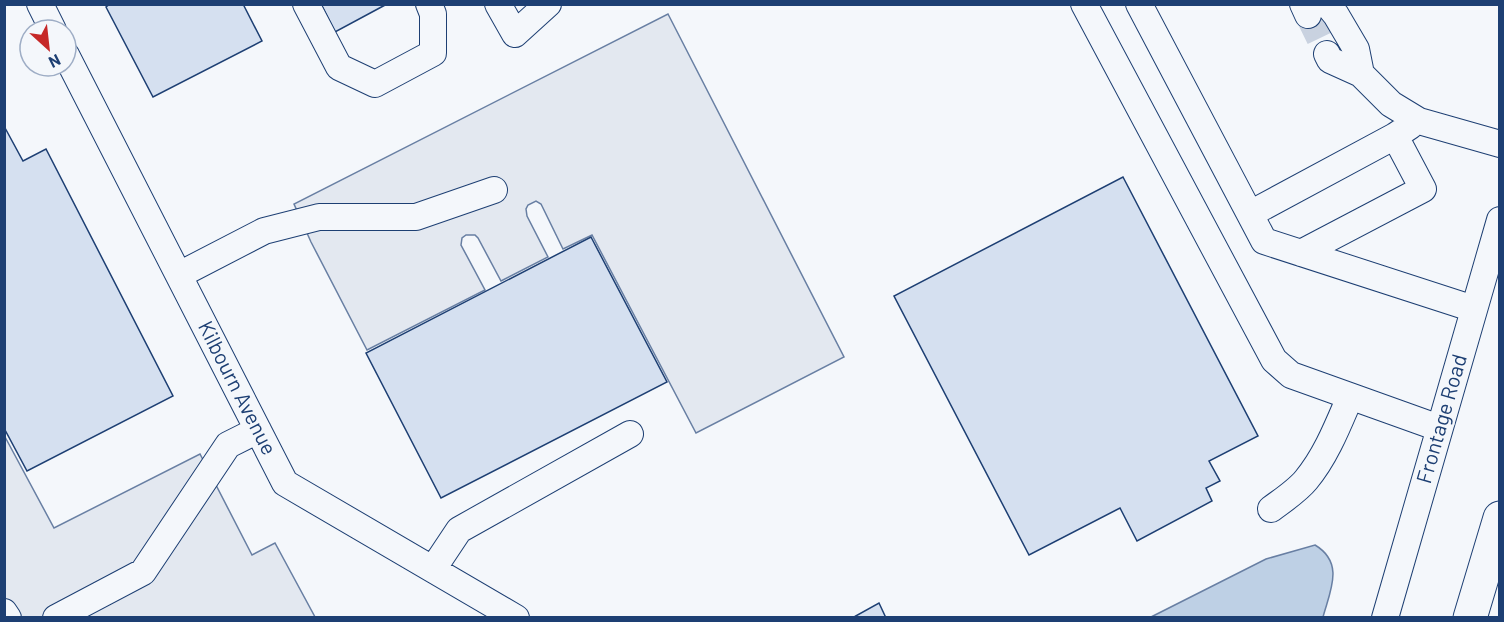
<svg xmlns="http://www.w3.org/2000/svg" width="1504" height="622" font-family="Barlow,sans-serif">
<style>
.parking{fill:#e3e8f0;stroke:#687fa3;stroke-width:1.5}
.water{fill:#bed0e5;stroke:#687fa3;stroke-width:1.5}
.building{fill:#d5e0f0;stroke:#1d3f73;stroke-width:1.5}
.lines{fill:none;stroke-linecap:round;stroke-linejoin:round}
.minor-tunnel{stroke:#c9d2e0;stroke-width:26;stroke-dasharray:26 13;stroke-linecap:butt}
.minor-casing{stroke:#1d3f73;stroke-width:28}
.highway-casing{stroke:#1d3f73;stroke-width:35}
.minor{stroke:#f4f7fb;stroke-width:26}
.highway{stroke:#f4f7fb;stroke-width:33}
.labels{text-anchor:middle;stroke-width:4.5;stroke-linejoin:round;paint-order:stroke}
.street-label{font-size:21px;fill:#1d3f73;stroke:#f4f7fb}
</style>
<rect width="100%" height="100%" fill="#f4f7fb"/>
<path class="parking" d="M668,14L844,357L696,433L592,235L563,249L541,204L536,201L528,205L526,209L527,216L548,257L501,281L478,238L475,235H466L462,238L461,245L485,290L367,350L311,242L294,204Z
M4,435L54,528L200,454L252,555L275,543L315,617H5Z"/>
<path class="water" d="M1315,545C1345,563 1330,591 1323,617H1151L1266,559Z"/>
<path class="building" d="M110,4H243L262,41L153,97L106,7Z
M321,4H387L335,32Z
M4,126L23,161L46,149L173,396L27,471L4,428Z
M1123,177L1258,436L1209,461L1220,481L1206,488L1212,501L1137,541L1120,508L1029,555L894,296Z
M591,237L667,382L441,498L366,353Z
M879,603L886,618H852Z"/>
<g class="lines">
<path class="minor-tunnel" d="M1308,15L1327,54"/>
<g class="minor-casing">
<path id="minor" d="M40,4L53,30
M306,4L339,67L375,84L433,53V14L429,4
M498,4L515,34L548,4
M1084,4L1274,360L1291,375L1439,428
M1139,4L1264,241L1474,309
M1303,4L1308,15
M1327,4L1336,15L1356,49L1361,74
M1327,54L1330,60L1361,74L1391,104L1419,121L1500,144
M66,55L285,483L516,618
M1250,214L1395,136L1410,126
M1301,253L1423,189L1395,136
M179,275L264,231L319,217H416L494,190
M1271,509C1283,500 1297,491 1306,480C1326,456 1338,425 1350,397
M433,569L459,530L630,434
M4,612L8,618
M56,618L143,572L228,445L258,430
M1385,618L1500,220"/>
</g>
<g class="highway-casing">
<path id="highway" d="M1470,618L1500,518"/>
</g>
<use href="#minor" class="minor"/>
<use href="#highway" class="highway"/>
</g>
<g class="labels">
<g class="street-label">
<text transform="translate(237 388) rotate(63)" y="7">Kilbourn Avenue</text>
<text transform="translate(1442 419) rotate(-74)" y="7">Frontage Road</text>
</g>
</g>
<rect width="1504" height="622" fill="none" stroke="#1d3f73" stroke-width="12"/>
<g transform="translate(48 48) rotate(153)"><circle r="28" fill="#f4f7fb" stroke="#9eadc5" stroke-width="1.5"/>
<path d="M0-4.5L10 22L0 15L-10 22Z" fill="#c62828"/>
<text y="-9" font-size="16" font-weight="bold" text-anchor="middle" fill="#1d3f73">N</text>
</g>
</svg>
